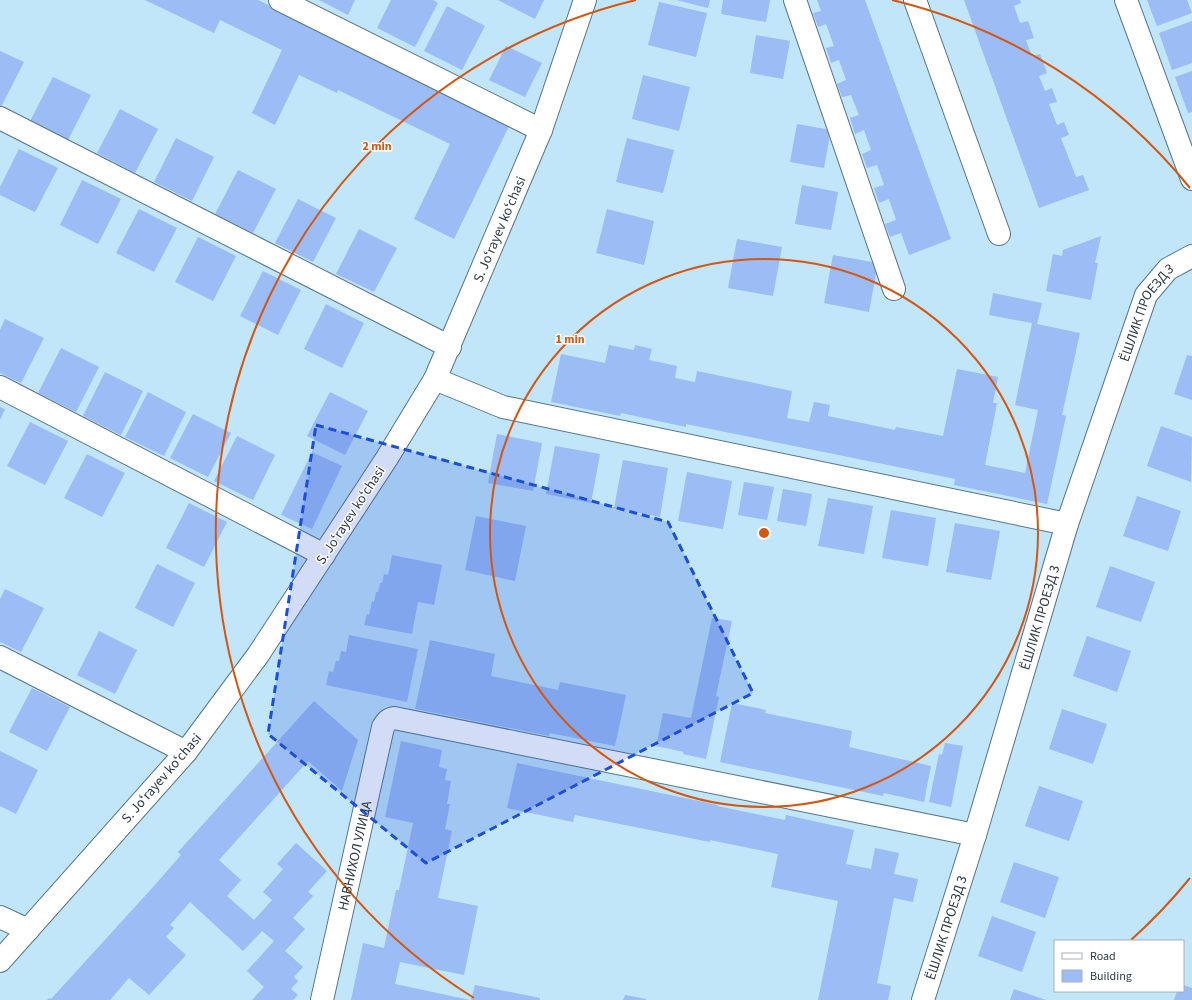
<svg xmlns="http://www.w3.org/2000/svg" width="1192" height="1000" font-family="'Source Sans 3',sans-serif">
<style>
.building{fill:#9bbcf4}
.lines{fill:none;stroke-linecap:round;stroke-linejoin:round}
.minor-casing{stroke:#567688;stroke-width:24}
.tertiary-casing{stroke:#567688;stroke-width:24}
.minor{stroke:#fff;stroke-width:22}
.tertiary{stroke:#fff;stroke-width:22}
.marked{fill:#1d4ed8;fill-opacity:0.2;stroke:#1d4ed8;stroke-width:3;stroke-dasharray:8 5;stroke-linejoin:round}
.ring{fill:none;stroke:#d55611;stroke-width:2}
.labels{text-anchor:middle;stroke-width:3;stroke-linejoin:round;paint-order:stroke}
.street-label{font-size:14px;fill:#2b3941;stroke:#fff}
.centre{fill:#d55611;stroke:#fff;stroke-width:2}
.ring-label{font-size:12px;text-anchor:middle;font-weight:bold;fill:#d55611;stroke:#fff;stroke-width:3;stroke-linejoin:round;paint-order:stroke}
</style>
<rect width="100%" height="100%" fill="#c1e5f9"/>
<path class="building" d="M145,0H258L511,122L454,239L414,219L450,144L338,90L337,93L299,75L275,125L252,113L282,50L220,20L214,33Z
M319,0H355L348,15Z
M391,0H433L438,3L415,47L377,28Z
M498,0H544L535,19Z
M676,0H710L708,8Z
M723,0H770L766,22L721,14Z
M817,0H865L951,239L909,255L901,233L890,237L885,224L896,220L889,199L879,203L874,188L884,185L877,165L867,168L862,154L871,150L864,130L855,134L850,118L859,115L851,95L842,97L837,84L846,80L839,60L831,63L826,48L834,46L826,24L818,27L813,13L821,11Z
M964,0H1020L1021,3L1014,6L1020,23L1028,21L1034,38L1026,40L1032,57L1040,54L1047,73L1039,76L1045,91L1052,88L1057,102L1049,104L1057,125L1064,122L1069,135L1061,138L1076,177L1083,175L1089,190L1039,208Z
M1147,0H1187L1192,13L1157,26Z
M659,2L707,13L696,57L648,45Z
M447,6L485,26L462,70L424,51Z
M1192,21V63L1172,70L1159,33Z
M756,35L790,41L783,79L750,73Z
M506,46L542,63L525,97L489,80Z
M0,51L24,62L1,107L0,106Z
M1192,71V112L1188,113L1175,77Z
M643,75L690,87L679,131L632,119Z
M53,77L91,95L68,140L30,121Z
M120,109L158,129L135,173L97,153Z
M797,124L831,130L824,168L790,162Z
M176,138L214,157L192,201L154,182Z
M627,138L674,150L663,193L616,182Z
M19,149L58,168L35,212L0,195V187Z
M238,170L276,189L253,233L215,214Z
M82,180L121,199L98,244L60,225Z
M802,185L838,192L831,230L795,224Z
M298,199L336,218L313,262L275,243Z
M139,209L177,228L154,272L116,253Z
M607,209L654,221L644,265L596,253Z
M359,229L397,248L374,292L336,274Z
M1101,236L1095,263H1098L1091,300L1046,291L1053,254L1062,256L1063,250Z
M198,237L236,256L213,301L175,282Z
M737,239L782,247L773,296L728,288Z
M833,255L878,263L869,312L824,303Z
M263,271L301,290L278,335L240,316Z
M993,293L1042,303L1037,324L1080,333L1062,415L1066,416L1047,504L954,485L955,479L888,465L686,424V427L621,413L620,416L551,402L561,354L605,363L609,345L634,350L635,345L652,349L649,360L677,366L675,378L695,382L697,371L792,391L787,418L809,422L814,402L830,405L828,416L895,430L896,427L943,436L957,369L998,377L993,403H997L985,465L1025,473L1038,410L1015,405L1032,323L989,315Z
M326,304L364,323L342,368L304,349Z
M5,319L44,338L21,383L0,373V330Z
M61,348L99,367L76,412L38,393Z
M1187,355L1192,356V400L1174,394Z
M105,372L143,391L121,435L83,416Z
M148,392L186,412L164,456L125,437Z
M330,392L368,411L345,455L307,436Z
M0,407L5,409L0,420Z
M193,414L231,433L208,477L170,458Z
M30,422L68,441L45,485L7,466Z
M1161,426L1192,437L1191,482L1147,466Z
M497,434L542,443L533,491L488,483Z
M237,436L275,455L253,500L214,481Z
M555,446L600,454L591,503L546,494Z
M312,452L342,466L312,529L281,515Z
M87,454L125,473L102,517L64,498Z
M623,460L668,468L660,517L614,508Z
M687,472L732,481L723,529L678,521Z
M744,482L774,487L767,520L738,515Z
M783,489L812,494L806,526L777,521Z
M1137,496L1181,511L1168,551L1123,536Z
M828,498L873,506L864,554L818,546Z
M189,503L227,522L204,567L166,548Z
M891,510L936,518L928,566L882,558Z
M476,516L526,526L515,581L465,570Z
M955,523L1000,531L991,580L946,572Z
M392,555L442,565L434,605L418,602L412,634L364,625L367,614L369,615L372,601L374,602L376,592H378L380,583H382L384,574L388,575Z
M157,564L195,583L173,627L135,608Z
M1110,566L1155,582L1141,622L1096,607Z
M5,589L44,608L21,652L0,642V599Z
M712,618L732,621L716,696L719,697L706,759L683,754L684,752L656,746L663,713L691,718Z
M99,631L137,650L115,694L77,675Z
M349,635L418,649L407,702L326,685L329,671L333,672L336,661H339L341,651L346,652Z
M1087,636L1131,651L1117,692L1073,676Z
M430,640L495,654L491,676L558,690L560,682L626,695L615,746L550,733L549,736L415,709Z
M32,688L70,707L47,751L9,732Z
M314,701L358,740L342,791L308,761L219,860L241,880L227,896L254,920L272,900L263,892L283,869L277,864L296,843L327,871L308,892L313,896L293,918L305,929L285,951L303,967L294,977L298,981L291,989L298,995L293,1000H252L264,987L247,971L274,941L262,931L243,951L190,902L170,925L174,928L166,937L186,955L149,995L129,978L110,1000H47L49,998L51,999L154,886L181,855L178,852Z
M732,703L766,710L765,713L852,731L849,747L931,766L924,802L884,793L883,796L720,762Z
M1062,709L1107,724L1093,764L1049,749Z
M401,741L442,750L439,767L447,769L445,780L451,781L447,804H450L445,829L452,831L438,898L478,906L464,975L400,962L395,984L470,1000H351L363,943L384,948L396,890H399L413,823L385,817Z
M945,743L963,746L951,807L929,802L939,754L942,755Z
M0,751L38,770L16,814L0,806Z
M517,763L718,805L717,806L785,820L786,815L854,830L846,864L871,869L875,848L899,853L894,874L918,879L913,902L894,898L877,983L891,986L888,1000H818L838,901L771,887L778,854L710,840V842L575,815L573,822L507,808Z
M1039,786L1083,801L1069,841L1025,826Z
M1014,862L1059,877L1045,918L1000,902Z
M992,916L1036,932L1022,972L978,956Z
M475,985L540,998V1000H471Z
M1183,985L1192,988V1000H1174L1177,991H1183Z
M1014,989L1046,1000H1010Z
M625,995L646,999V1000H623Z"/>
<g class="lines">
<g class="minor-casing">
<g id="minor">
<path d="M280,0L541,130"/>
<path d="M795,0L894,289"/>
<path d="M915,0L999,234"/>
<path d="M1126,0L1192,179"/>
<path d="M0,118L450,347"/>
<path d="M435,379L503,407L1067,524"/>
<path d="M0,387L324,555"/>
<path d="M0,657L186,752"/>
<path d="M0,917L28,930"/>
<path id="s1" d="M322,1000L383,727C386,722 388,719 394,718L975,835"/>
<path id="s2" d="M923,1000L975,835L1067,524L1146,295L1168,269L1192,256"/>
</g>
</g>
<g class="tertiary-casing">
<path id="tertiary" d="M0,961L186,752L258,655L387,458L435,379L541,130L585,0"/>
</g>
<use href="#minor" class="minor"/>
<use href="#tertiary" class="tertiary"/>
</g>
<path class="marked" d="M316,425L668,522L753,693L426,863L268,734Z"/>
<g class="ring">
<circle cx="764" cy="533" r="274"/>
<path d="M1190 878A548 548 0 0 1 1131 940M474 998A548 548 0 0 1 636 0M892 0A548 548 0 0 1 1190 188"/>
</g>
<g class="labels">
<g class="street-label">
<text transform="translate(499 229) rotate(-67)" y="5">S. Joʻrayev koʻchasi</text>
<text dy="5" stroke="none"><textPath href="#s2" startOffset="724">ЁШЛИК ПРОЕЗД 3</textPath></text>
<text transform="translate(350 515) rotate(-57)" y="5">S. Joʻrayev koʻchasi</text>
<text dy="5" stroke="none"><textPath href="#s2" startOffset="400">ЁШЛИК ПРОЕЗД 3</textPath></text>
<text transform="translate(161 778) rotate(-49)" y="5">S. Joʻrayev koʻchasi</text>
<text dy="5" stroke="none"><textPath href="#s1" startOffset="148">НАВНИХОЛ УЛИЦА</textPath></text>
<text dy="5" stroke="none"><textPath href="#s2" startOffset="76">ЁШЛИК ПРОЕЗД 3</textPath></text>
</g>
</g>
<circle cx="764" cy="533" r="6" class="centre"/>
<g class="ring-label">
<text x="377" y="150">2 min</text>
<text x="570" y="343">1 min</text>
</g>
<rect x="1054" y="940" width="130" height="52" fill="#ffffff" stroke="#aab0b3"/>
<rect x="1062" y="953" width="20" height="6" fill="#ffffff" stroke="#aab0b3"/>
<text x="1090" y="960" font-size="12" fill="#2b3941">Road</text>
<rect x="1062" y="970" width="20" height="12" fill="#9bbcf4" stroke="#aab0b3"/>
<text x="1090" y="980" font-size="12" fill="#2b3941">Building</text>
</svg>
